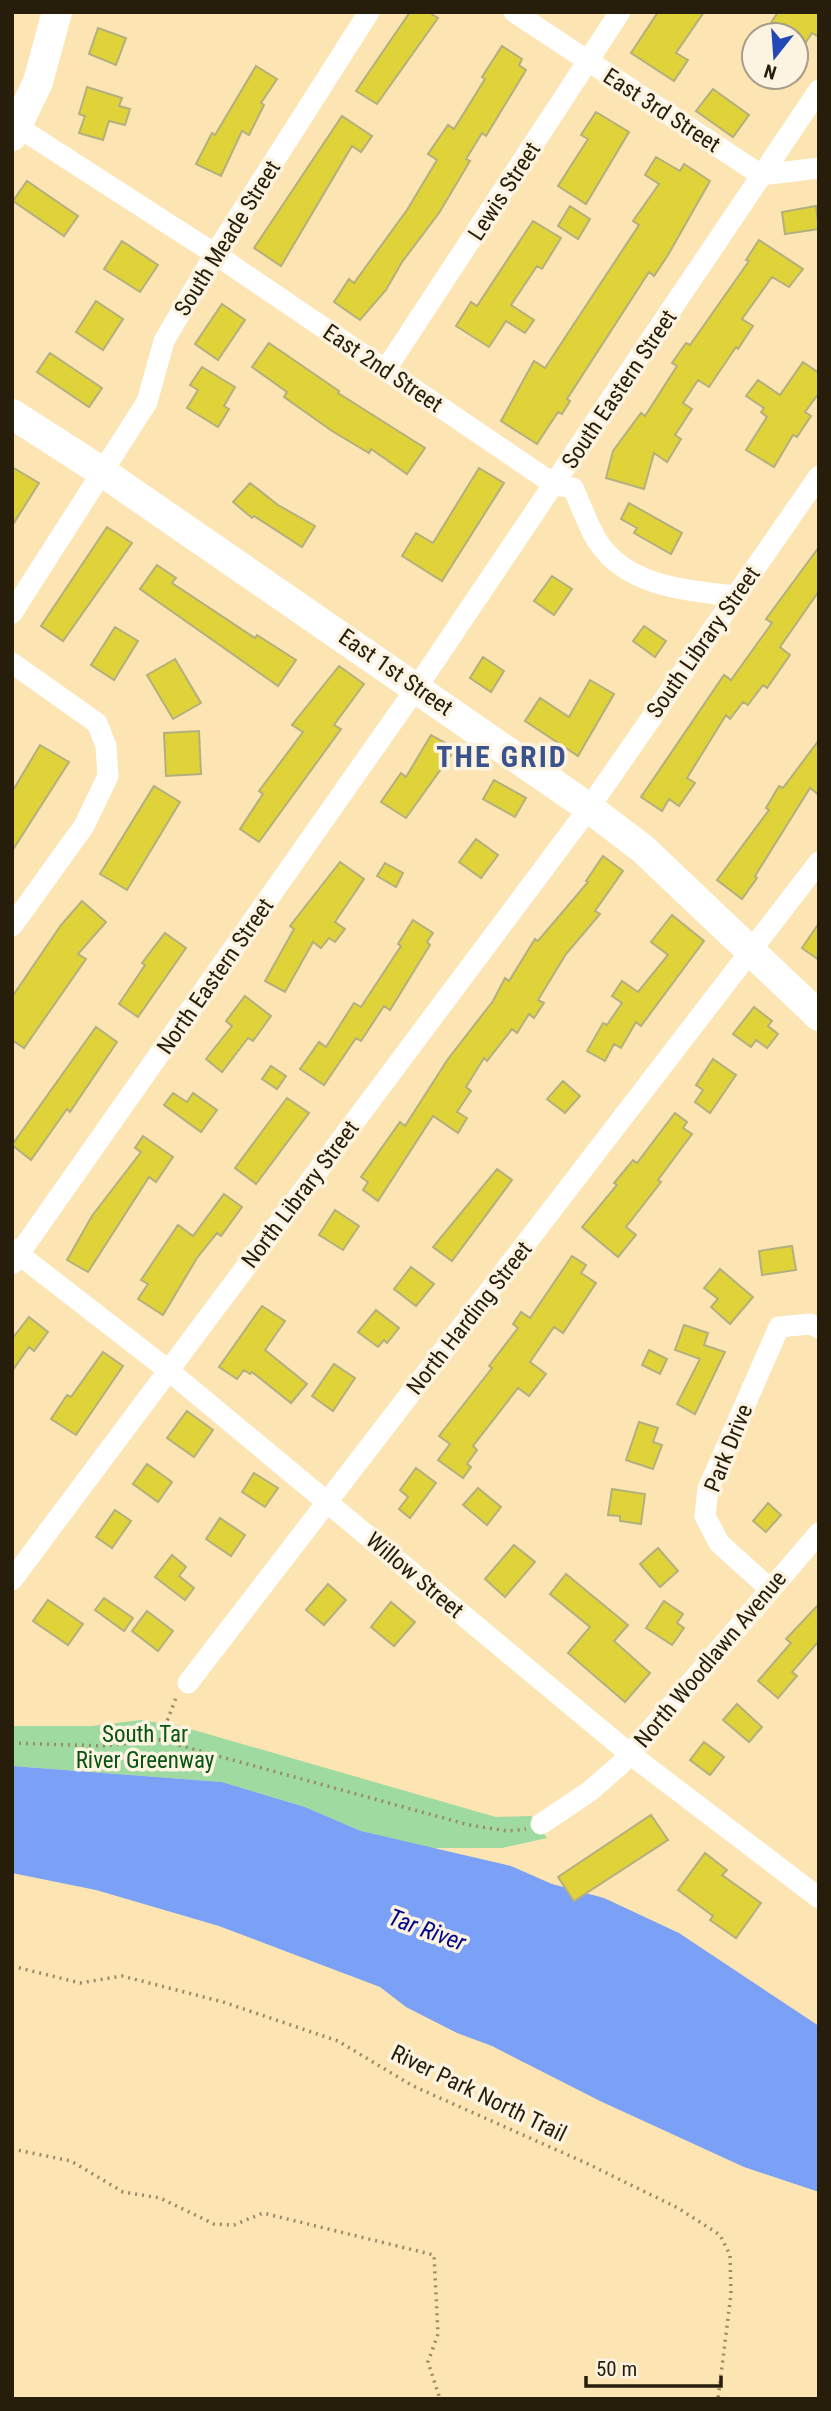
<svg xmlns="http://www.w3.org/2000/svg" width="831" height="2411" font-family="'Roboto Condensed',sans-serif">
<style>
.green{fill:#9fdba0}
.water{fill:#7aa1f5}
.building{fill:#dfd339;stroke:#b3b07e;stroke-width:2}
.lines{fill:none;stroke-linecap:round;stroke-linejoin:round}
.path{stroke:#9b8a66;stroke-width:3.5;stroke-dasharray:2 5;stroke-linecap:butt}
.street{stroke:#fff;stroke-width:21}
.secondary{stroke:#fff;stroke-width:30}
.labels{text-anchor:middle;stroke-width:7;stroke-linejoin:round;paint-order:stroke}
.street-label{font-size:23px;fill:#261d0a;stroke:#fcf3e0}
.park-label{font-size:23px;fill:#085415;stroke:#fcf3e0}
.water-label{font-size:24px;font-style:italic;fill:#03078b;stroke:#fcf3e0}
.district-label{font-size:30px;font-weight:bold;letter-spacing:2px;fill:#3a538d;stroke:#fcf3e0}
</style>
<rect width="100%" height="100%" fill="#fce4b3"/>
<path class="green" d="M140,1720L180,1726L496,1817L531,1816L547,1838L502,1848H428L361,1831L305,1807L222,1782L12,1766V1726H92Z"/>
<path class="water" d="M12,1766L222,1782L305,1807L361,1831L511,1866L552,1884L604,1898L679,1933L819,2026V2192L744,2167L600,2101L492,2046L457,2033L406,2007L380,1987L219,1926L96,1890L12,1873Z"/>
<path class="building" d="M410,12H428L438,18L377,104L356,91Z
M658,12H704L676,53L688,60L674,81L631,53Z
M778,12H819V37L812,33L796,57V35H763Z
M98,28L126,38L116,65L89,54Z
M502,46L522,59L519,65L526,70L486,136L482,133L466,159L470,161L439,213L402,262L386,290L360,320L334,302L349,279L354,283L407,210L437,160L428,154L448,125L454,129L485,79L482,77Z
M256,66L277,79L261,103L264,105L249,135L242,131L221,176L196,164L212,133L215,135Z
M87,87L122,98L119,106L130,109L125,125L109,121L103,140L79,133L85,116L79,114Z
M713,89L749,115L733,137L696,111Z
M596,112L629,132L586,204L558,186L588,139L581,135Z
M342,116L372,136L361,152L352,146L281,266L254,248Z
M656,157L680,171L684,164L710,181L668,255L654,276L649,272L567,399L570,401L562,414L558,412L537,444L501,421L534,361L545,368L639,225L633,221L659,184L645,175Z
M27,181L78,216L64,236L13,201Z
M570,206L590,219L578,239L558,226Z
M816,206L819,229L785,234L782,212Z
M533,221L561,238L542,269L537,266L511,305L534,320L525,333L506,321L489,347L456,326L471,302L477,306Z
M759,240L803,269L789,287L772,277L742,319L753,326L738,349L736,347L709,387L698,380L683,403L692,409L675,435L681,439L667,462L654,453L644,489L606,478L613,451L641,413L645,416L677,366L672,363L686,343L690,345L749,261L746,260Z
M122,241L158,265L140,292L104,269Z
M96,301L123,319L103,350L76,332Z
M222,304L245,320L218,360L195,344Z
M269,343L339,391L338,393L425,448L407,474L371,449L369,453L332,431L284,397L287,392L252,367Z
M50,353L102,388L89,407L37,372Z
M803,362L819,373V393L805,412L811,416L797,437L793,435L774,467L746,450L767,417L761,412L764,408L746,396L758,380L780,395Z
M202,367L235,387L224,406L229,409L218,427L187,408L198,390L190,385Z
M12,467L39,483L12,526Z
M479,468L504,483L442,581L402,556L416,533L433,543Z
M250,483L278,505L315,526L302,547L254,516L252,518L233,502Z
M629,503L682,533L671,554L634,533L637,528L621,519Z
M107,527L132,543L63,641L41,626Z
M819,547V591L780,647L790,655L767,688L763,685L748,705L743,702L730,719L726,715L687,778L695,783L679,806L669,799L662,811L641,797L724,675L731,680L772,623L766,619Z
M157,565L176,578L172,583L255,638L257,635L296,660L278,686L140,589Z
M552,576L572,589L554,615L534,601Z
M644,626L666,641L655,657L633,641Z
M115,627L138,641L114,680L91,665Z
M483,657L504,671L491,692L470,678Z
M175,659L201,703L173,719L147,675Z
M339,666L364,684L334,725L341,729L259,842L240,829L263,794L259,791L303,732L292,725Z
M590,680L614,694L578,756L525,721L540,698L569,717Z
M199,731L201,774L166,776L164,733Z
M431,735L447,744L443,751L451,755L406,818L381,802L401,773L406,777Z
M819,740V795L810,788L755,876L757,878L742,899L717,880L769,810L766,808L779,786L783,788Z
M40,745L69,762L12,851V792Z
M494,780L526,798L515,817L483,799Z
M154,786L180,802L127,890L100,874Z
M476,839L498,855L481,878L459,862Z
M603,856L623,871L595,911L600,914L566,954L538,1000L544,1003L534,1018L529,1014L517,1033L512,1029L487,1061L484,1058L466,1087L471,1091L457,1112L467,1118L458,1133L433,1116L378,1201L363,1190L368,1182L361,1177L400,1122L405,1126L448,1059L493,1001L505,978L509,981L535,939L538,941L588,882L586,881Z
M340,862L364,879L335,922L345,929L335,942L329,938L321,948L313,942L285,992L265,981L294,929L290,926Z
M385,863L403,873L396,887L377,876Z
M82,901L106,922L78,954L86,959L24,1048L12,1040V997L61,925Z
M672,915L704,941L641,1026L636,1022L621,1048L614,1044L605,1061L587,1051L603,1023L607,1025L622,1003L612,996L622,981L638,992L668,955L651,942Z
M413,920L433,933L427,942L430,945L390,1010L384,1006L361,1041L356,1038L324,1085L300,1069L319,1042L326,1047L354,1003L361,1007L401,946L398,944Z
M819,923V960L802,948Z
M165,933L186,948L138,1017L119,1004L145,965L142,963Z
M245,996L271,1016L253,1041L248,1038L222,1072L206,1059L232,1026L226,1021Z
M754,1007L772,1021L768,1026L778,1034L767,1048L756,1040L751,1047L733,1034Z
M96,1027L117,1042L70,1112L67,1109L31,1160L12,1145Z
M713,1059L736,1075L710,1113L695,1102L703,1090L696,1085Z
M271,1066L286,1076L277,1089L262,1079Z
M563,1081L580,1096L565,1113L547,1099Z
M173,1093L187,1102L193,1093L217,1110L201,1132L164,1105Z
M287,1098L309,1113L256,1184L235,1168Z
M675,1113L687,1122L683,1128L692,1134L658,1180L661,1182L626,1227L636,1235L618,1257L582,1227L617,1185L614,1183L633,1160L637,1163Z
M143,1136L173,1157L156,1182L149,1177L88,1272L67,1260L92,1216L141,1152L135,1148Z
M497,1169L512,1180L452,1261L433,1247Z
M224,1194L242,1207L221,1236L217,1233L197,1258L163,1315L138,1299L148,1284L141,1280L178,1225L193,1236Z
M335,1210L359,1226L343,1250L319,1235Z
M792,1246L796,1270L762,1275L759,1251Z
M572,1256L586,1265L581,1273L596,1283L563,1333L554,1327L530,1362L546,1374L529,1396L518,1388L473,1446L477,1450L467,1464L471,1467L463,1478L438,1460L450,1444L439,1436L492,1368L489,1366L518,1328L513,1324L521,1312L530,1318Z
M411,1267L434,1284L416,1306L394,1289Z
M720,1269L753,1297L730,1324L711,1307L718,1299L704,1288Z
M262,1306L285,1321L265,1350L307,1384L291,1403L252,1372L250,1374L244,1370L237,1379L219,1367Z
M376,1310L399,1328L387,1343L384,1340L378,1347L358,1332Z
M29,1317L48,1332L34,1351L29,1347L12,1371V1339Z
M684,1325L708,1333L704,1345L725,1352L695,1414L677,1404L700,1359L675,1350Z
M649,1350L667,1359L660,1374L642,1365Z
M103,1352L123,1366L76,1435L51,1419L67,1395L71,1397Z
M334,1364L355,1378L333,1411L312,1396Z
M187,1411L213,1430L194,1457L167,1438Z
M639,1422L658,1428L653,1442L662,1445L653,1469L626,1460Z
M147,1464L172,1482L158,1502L133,1484Z
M416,1468L436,1483L410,1518L399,1509L408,1497L400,1490Z
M254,1473L278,1488L265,1507L242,1492Z
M478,1488L501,1507L487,1525L463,1505Z
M612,1489L645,1494L641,1524L620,1521V1516L608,1515Z
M768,1503L781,1515L766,1532L753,1521Z
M115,1510L131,1521L112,1548L96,1537Z
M220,1518L245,1535L231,1556L206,1539Z
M514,1545L535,1562L505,1597L485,1579Z
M658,1548L678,1571L660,1587L640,1564Z
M172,1555L186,1567L179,1576L194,1588L185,1600L155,1577Z
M566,1574L628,1625L614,1641L650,1673L625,1702L568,1653L590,1627L550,1594Z
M328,1584L346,1600L324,1625L306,1610Z
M104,1598L133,1618L124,1631L95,1610Z
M48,1600L83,1624L68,1645L33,1621Z
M664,1601L683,1614L677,1623L684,1628L672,1645L646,1628Z
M391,1602L415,1622L394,1646L371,1627Z
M819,1604V1641L792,1672L797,1676L778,1698L758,1681L791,1643L786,1639Z
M147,1611L173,1631L158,1651L132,1631Z
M737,1704L762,1727L749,1742L723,1720Z
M704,1742L724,1757L710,1775L690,1760Z
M651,1815L668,1840L574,1901L558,1877Z
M705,1853L727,1870L722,1875L761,1903L736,1938L710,1920L713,1916L678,1890Z"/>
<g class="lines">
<path class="path" d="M160,1740L177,1695
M12,1743L103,1746L160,1740L469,1825L508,1831L526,1829
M12,1966L80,1983L122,1976L223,2002L338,2041L413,2086L586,2163L678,2208L720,2235L730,2255L731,2294L718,2399
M12,2149L71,2161L123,2192L160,2198L214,2224L234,2225L263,2213L434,2255L438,2334L428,2362L440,2399"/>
<path class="street" d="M514,12L761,175L819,168
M18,127L215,254L555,485L573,488C581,505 588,526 598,542C628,587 686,590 734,596
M386,369L620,12
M12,613L147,402L164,341L215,254L369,12
M12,663L97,723L106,746L108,776L84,826L12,926
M12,1249L168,1370L630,1754L819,1898
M12,1264L417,687L819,90
M12,1580L589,808L819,476
M770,1589L719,1543L705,1516L708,1489L779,1327L810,1324L819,1328
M188,1683L819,862
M541,1824L590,1791L621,1764L819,1533"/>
<path class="secondary" d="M12,136L38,82L57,12
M12,414L104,473L589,808L643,849L819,1016"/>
</g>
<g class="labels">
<g class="street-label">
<text transform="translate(662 110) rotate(33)" y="8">East 3rd Street</text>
<text transform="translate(504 191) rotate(-57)" y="8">Lewis Street</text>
<text transform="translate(227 238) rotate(-58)" y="8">South Meade Street</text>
<text transform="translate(383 368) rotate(34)" y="8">East 2nd Street</text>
<text transform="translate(619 389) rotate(-56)" y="8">South Eastern Street</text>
<text transform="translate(703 642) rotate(-55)" y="8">South Library Street</text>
<text transform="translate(396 672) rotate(35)" y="8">East 1st Street</text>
<text transform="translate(215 976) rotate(-55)" y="8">North Eastern Street</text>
<text transform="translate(300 1194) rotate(-53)" y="8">North Library Street</text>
<text transform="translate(469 1318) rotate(-52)" y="8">North Harding Street</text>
<text transform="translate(728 1448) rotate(-68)" y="8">Park Drive</text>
<text transform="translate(415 1575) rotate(40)" y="8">Willow Street</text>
<text transform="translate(710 1659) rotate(-50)" y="8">North Woodlawn Avenue</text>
<text transform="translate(479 2093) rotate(26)" y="8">River Park North Trail</text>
</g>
<g class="park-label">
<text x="145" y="1742">South Tar<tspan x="145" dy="26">River Greenway</tspan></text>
</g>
<g class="water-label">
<text transform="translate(427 1930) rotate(20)" y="8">Tar River</text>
</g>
<g class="district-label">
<text x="502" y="767">THE GRID</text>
</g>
</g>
<rect width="831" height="2411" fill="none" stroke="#261d0a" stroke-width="28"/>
<g transform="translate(775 56) rotate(197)"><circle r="33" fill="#fcf3e0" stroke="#a69d8a" stroke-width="2"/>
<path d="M0-5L12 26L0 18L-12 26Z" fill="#2249b7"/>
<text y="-10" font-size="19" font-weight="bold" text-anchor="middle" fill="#261d0a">N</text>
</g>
<path d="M586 2376v10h135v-10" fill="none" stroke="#261d0a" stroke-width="3.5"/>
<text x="596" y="2376" font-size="21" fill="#261d0a" stroke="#fcf3e0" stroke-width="5" paint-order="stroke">50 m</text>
</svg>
